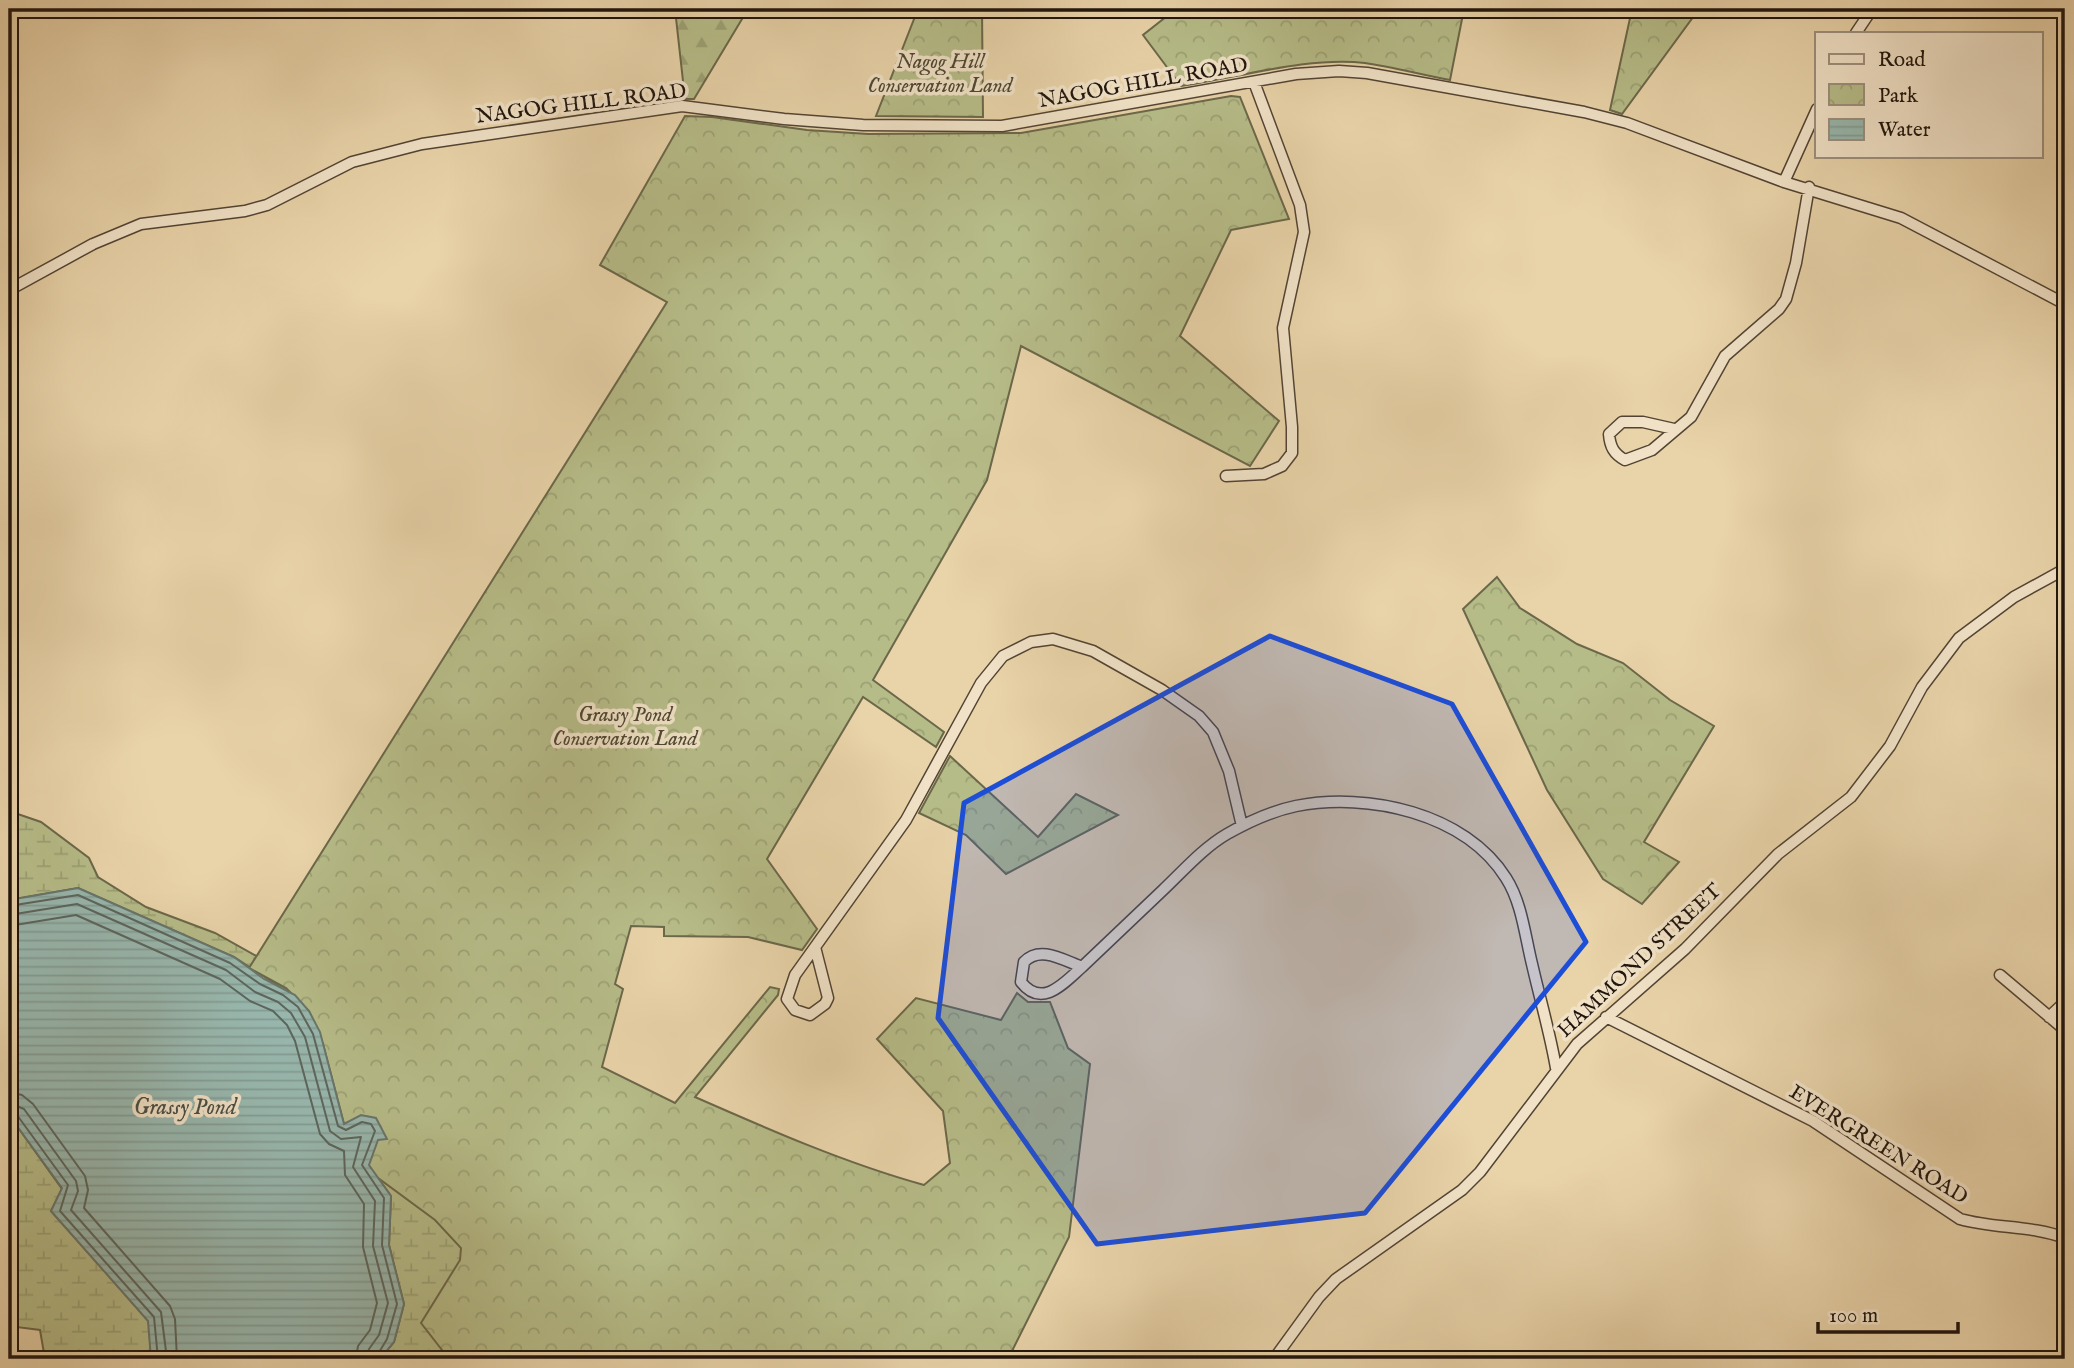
<svg xmlns="http://www.w3.org/2000/svg" width="2074" height="1368" font-family="'IM FELL English',serif">
<style>
.forest{fill:url(#forest-firs);stroke:#6b684a;stroke-width:2}
.wetland{fill:url(#wetland-marsh);stroke:#6b684a;stroke-width:2}
.park{fill:url(#park-crowns);stroke:#6b684a;stroke-width:2}
.water{fill:url(#water-rules);stroke:#68766d;stroke-width:2}
.lines{fill:none;stroke-linecap:round;stroke-linejoin:round}
.shore{stroke:#5c665d;stroke-width:2}
.street-casing{stroke:#524434;stroke-width:13}
.street{stroke:#f1e2c7;stroke-width:10}
.marked{fill:#1d4ed8;fill-opacity:0.2;stroke:#1d4ed8;stroke-width:5;stroke-linejoin:round}
.labels{text-anchor:middle;stroke-width:7;stroke-linejoin:round;paint-order:stroke}
.park-label{font-size:21px;font-style:italic;fill:#4d4732;stroke:#f1e2c7}
.street-label{font-size:21px;fill:#20150d;stroke:#f1e2c7}
.water-label{font-size:23px;font-style:italic;fill:#4a4e45;stroke:#f1e2c7}
</style>
<defs>
<pattern id="forest-firs" width="22" height="20" patternUnits="userSpaceOnUse" patternTransform="scale(1.75)"><rect width="22" height="20" fill="#b6bc88"/><path d="M5 1l3.5 6h-7zM16 11l3.5 6h-7z" fill="#9ca174"/></pattern>
<pattern id="wetland-marsh" width="20" height="14" patternUnits="userSpaceOnUse" patternTransform="scale(1.75)"><rect width="20" height="14" fill="#b6bc88"/><path d="M1 5h8M5 5V1M11 12h8M15 12V8" fill="none" stroke="#9ca174"/></pattern>
<pattern id="park-crowns" width="20" height="18" patternUnits="userSpaceOnUse" patternTransform="scale(1.75)"><rect width="20" height="18" fill="#b6bc88"/><path d="M2 6a3 3 0 1 1 6 0M12 15a3 3 0 1 1 6 0" fill="none" stroke="#9ca174"/></pattern>
<pattern id="water-rules" width="6" height="5" patternUnits="userSpaceOnUse" patternTransform="scale(1.75)"><rect width="6" height="5" fill="#98b7ad"/><path d="M0 2.5h6" fill="none" stroke="#839c94"/></pattern>
</defs>
<rect width="100%" height="100%" fill="#e9d3a9"/>
<filter id="stains"><feTurbulence type="fractalNoise" baseFrequency=".00286" numOctaves="4"/><feColorMatrix values="0 0 0 0 .2 0 0 0 0 .09 0 0 0 0 .02 0 0 0 .5 -.17"/></filter>
<radialGradient id="worn" r=".72"><stop offset=".6" stop-color="#630" stop-opacity="0"/><stop offset="1" stop-color="#630" stop-opacity=".3"/></radialGradient>
<path class="forest" d="M675,9H748L694,99H685Z"/>
<path class="wetland" d="M9,811L41,822L89,858L98,877L146,907L215,933L276,967L996,1335L1023,1359H380L394,1342L404,1304L389,1245L391,1196L369,1165L338,1105L320,1032L303,1002L234,957L78,888L9,900Z
M9,1115L62,1189L51,1211L149,1321L151,1359H45L40,1330L17,1327L9,1359Z"/>
<path class="park" d="M918,9H982L983,117L876,116Z
M1176,9H1464L1450,80C1422,75 1393,67 1365,63C1309,56 1237,78 1181,86L1143,35Z
M1632,9H1699L1622,114L1610,110Z
M1231,96L1240,97L1289,219L1231,230L1180,336L1279,421L1250,466L1021,346L987,480L873,680L944,732L936,747L863,697L767,859L817,929L802,950L748,937L664,936V927L631,926L615,984L623,989L602,1067L675,1103L770,987L779,989L778,995L695,1097C770,1130 845,1163 924,1185L950,1163L943,1111L877,1039L916,998L1001,1020L1017,993L1028,1002H1050L1068,1048L1090,1064L1069,1237L1008,1359H449L421,1323L460,1260L461,1248L435,1220L370,1172L344,1124L323,1044L309,1011L286,988L249,968L667,302L600,265L685,116L712,117L807,130L868,134L1021,133Z
M1497,577L1520,608L1577,644L1623,663L1670,700L1714,726L1644,842L1679,862L1642,904L1603,879L1547,790L1463,609Z
M950,756L1038,837L1076,794L1118,815L1006,874L966,835L919,813Z"/>
<path class="water" d="M78,888L234,957L264,979L295,995L309,1011L320,1032L344,1124L361,1115L376,1118L387,1139L378,1140L369,1165L391,1196L389,1245L404,1304L394,1342L380,1359H151L148,1321L51,1211L62,1188L9,1115V900Z"/>
<g class="lines">
<path class="shore" d="M9,906L78,895L230,963L260,984L283,995L298,1007L313,1034L338,1126L346,1130L362,1122L371,1124L375,1131L362,1165L384,1198L382,1245L397,1304L387,1339L375,1359
M9,915L77,904L226,970L255,992L278,1002L291,1013L305,1037L330,1131L341,1139L361,1137L353,1167L375,1201L373,1246L388,1303L379,1335L369,1349L366,1359
M9,926L76,915L220,979L250,1001L273,1011L287,1025L295,1041L320,1134L329,1144L344,1151L345,1175L364,1204L363,1247L377,1303L370,1330L358,1346L356,1359
M9,1092L22,1095L33,1104L85,1176L88,1190L84,1208L170,1306L175,1319L177,1359
M9,1103L24,1109L76,1181L78,1191L71,1210L161,1312L167,1359
M9,1112L17,1115L68,1185L60,1211L154,1317L158,1359"/>
<g class="street-casing">
<path id="street" d="M1856,33L1872,9
M1784,182L1817,109
M9,290L93,244L141,224L245,211L267,205L352,162L422,144L682,106L784,119L863,125L1002,126L1296,74L1339,71L1367,73L1584,112L1627,123L1784,182L1901,218L2065,304
M1674,429L1643,422H1622L1609,434C1610,447 1614,454 1625,460L1652,450L1691,417L1725,356L1779,309L1786,299L1796,263L1809,187
M1226,476L1264,474L1282,466L1292,453V427L1283,328L1304,232L1300,205L1254,82
M815,947L828,998L825,1004L810,1015L795,1010L787,999L795,975L906,820L981,683L1003,656L1031,642L1053,639L1093,651L1162,690L1199,716L1213,732L1229,771L1242,826
M1082,967C1064,983 1042,1009 1021,982L1024,962C1040,945 1063,960 1082,967C1109,941 1136,916 1163,890C1183,871 1203,848 1227,834C1248,822 1272,811 1296,806C1368,792 1465,813 1506,878C1522,903 1525,936 1532,964C1540,999 1550,1033 1556,1068
M2000,975L2065,1030
M1606,1017L1813,1121L1960,1219C1995,1229 2031,1225 2065,1238
M2049,1017L2065,1002
M1274,1359L1319,1297L1336,1279L1462,1190L1480,1172L1577,1044L1685,949L1778,854L1851,797L1890,746L1922,687L1959,638L2014,597L2065,569"/>
</g>
<use href="#street" class="street"/>
</g>
<path class="marked" d="M1270,636L1452,704L1586,942L1365,1213L1097,1244L938,1018L964,803Z"/>
<g class="labels">
<g class="park-label">
<text x="940" y="68">Nagog Hill<tspan x="940" dy="24">Conservation Land</tspan></text>
<text x="625" y="721">Grassy Pond<tspan x="625" dy="24">Conservation Land</tspan></text>
</g>
<g class="street-label">
<text transform="translate(1143 82) rotate(-10)" y="7">NAGOG HILL ROAD</text>
<text transform="translate(581 103) rotate(-7)" y="7">NAGOG HILL ROAD</text>
<text transform="translate(1639 960) rotate(-43)" y="7">HAMMOND STREET</text>
<text transform="translate(1879 1144) rotate(32)" y="7">EVERGREEN ROAD</text>
</g>
<g class="water-label">
<text x="185" y="1114">Grassy Pond</text>
</g>
</g>
<rect width="2074" height="1368" fill="none" stroke="#e9d3a9" stroke-width="35"/>
<rect x="10" y="10" width="2053" height="1347" fill="none" stroke="#20150d" stroke-width="3.5"/>
<rect x="18" y="18" width="2039" height="1333" fill="none" stroke="#20150d" stroke-width="2"/>
<rect x="1815" y="32" width="228" height="126" fill="#f1e2c7" stroke="#9d907d" stroke-width="2"/>
<rect x="1829" y="54" width="35" height="10" fill="#f1e2c7" stroke="#9d907d" stroke-width="2"/>
<text x="1878" y="66" font-size="21" fill="#20150d">Road</text>
<rect x="1829" y="84" width="35" height="21" fill="url(#park-crowns)" stroke="#9d907d" stroke-width="2"/>
<text x="1878" y="102" font-size="21" fill="#20150d">Park</text>
<rect x="1829" y="119" width="35" height="21" fill="url(#water-rules)" stroke="#9d907d" stroke-width="2"/>
<text x="1878" y="136" font-size="21" fill="#20150d">Water</text>
<path d="M1818 1322v10h140v-10" fill="none" stroke="#20150d" stroke-width="3.5"/>
<text x="1829" y="1322" font-size="21" fill="#20150d" stroke="#f1e2c7" stroke-width="5" paint-order="stroke">100 m</text>
<rect width="100%" height="100%" filter="url(#stains)"/>
<rect width="100%" height="100%" fill="url(#worn)"/>
</svg>
